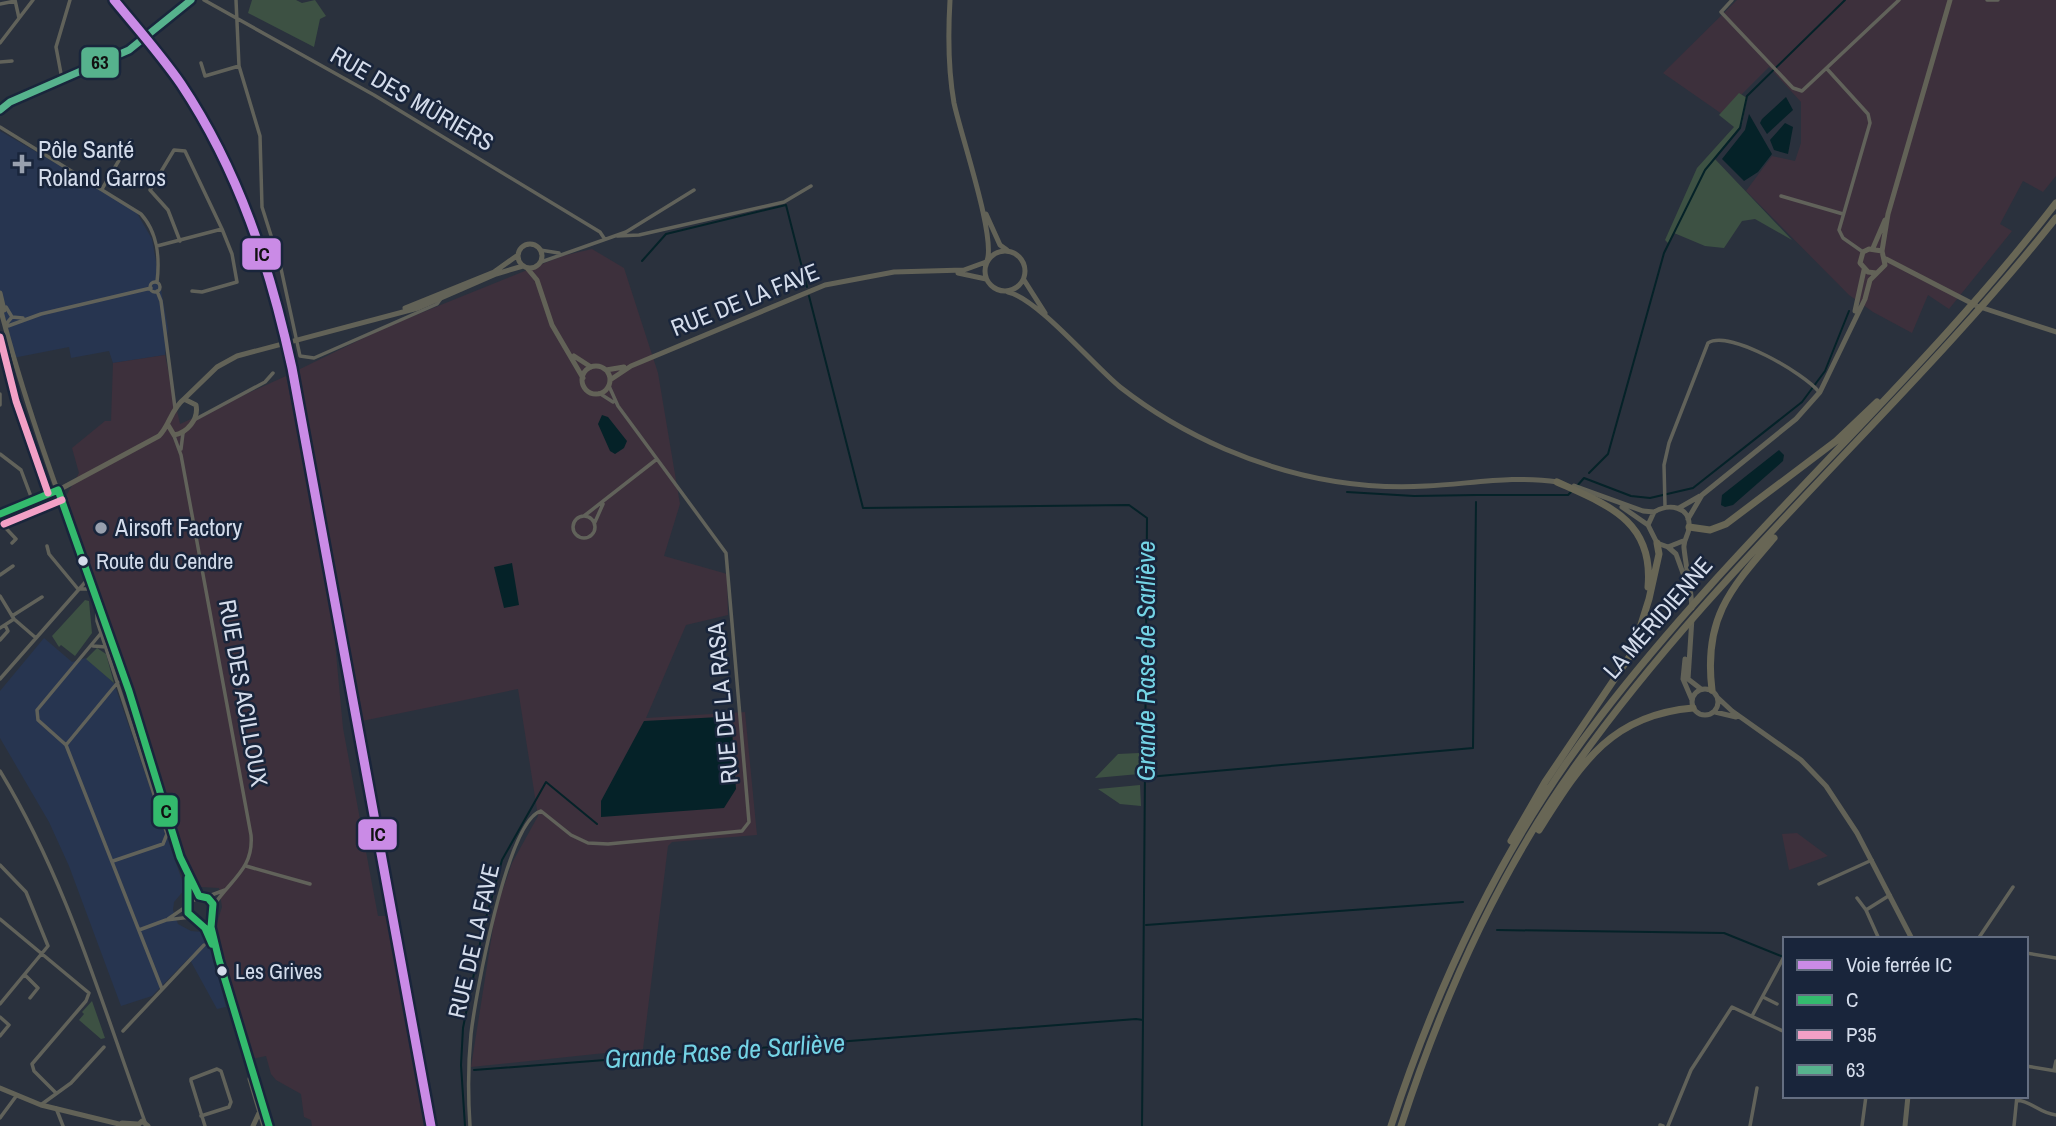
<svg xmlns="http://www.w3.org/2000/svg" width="2056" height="1126" font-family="'Archivo Narrow',sans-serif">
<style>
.built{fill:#273550}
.industrial{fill:#3d303c}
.green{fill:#3d5143}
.water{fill:#052228}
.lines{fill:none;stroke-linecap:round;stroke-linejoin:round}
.stream{stroke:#052228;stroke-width:2}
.street{stroke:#61625a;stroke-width:3.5}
.secondary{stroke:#626257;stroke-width:5}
.highway{stroke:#686655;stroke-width:7}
.bus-1-casing{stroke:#19253b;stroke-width:12}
.bus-2-casing{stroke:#19253b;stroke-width:12}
.bus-3-casing{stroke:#19253b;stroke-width:12}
.bus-1{stroke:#33ba6d;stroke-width:7}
.bus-2{stroke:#f2a0c6;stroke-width:7}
.bus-3{stroke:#56b28d;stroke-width:7}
.rail-1-casing{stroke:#19253b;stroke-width:14}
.rail-1{stroke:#ca8be6;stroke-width:9}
.poi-dot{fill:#98a0ae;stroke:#19253b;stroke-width:2.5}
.bus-dot{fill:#d4dceb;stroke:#19253b;stroke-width:2.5}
.labels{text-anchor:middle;stroke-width:5;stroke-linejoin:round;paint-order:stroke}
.bus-label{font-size:22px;fill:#d4dceb;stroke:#19253b;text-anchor:start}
.street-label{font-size:24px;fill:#d4dceb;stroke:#19253b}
.poi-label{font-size:24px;fill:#d4dceb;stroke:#19253b;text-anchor:start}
.water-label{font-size:26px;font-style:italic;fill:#74d3e5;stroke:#19253b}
.line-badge{stroke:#19253b;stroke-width:2.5}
.pale-badge-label{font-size:19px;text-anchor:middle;font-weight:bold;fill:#111}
</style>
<rect width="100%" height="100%" fill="#2a313d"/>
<path class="built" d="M0,131L134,208L152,239L168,328L165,355L113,363L109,351L71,358L69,347L13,358L0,313Z
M44,638L72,662L86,658L114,683L185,889L174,902L173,910L178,924L191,931L203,932L213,954L226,1007L217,1009L189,958L152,996L121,1006L69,866L49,822L0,738V691Z"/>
<path class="industrial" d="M1737,0H2056V176L2043,192L2023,181L2000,224L2012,231L1949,309L1928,295L1912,333L1873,312L1849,295L1746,191L1772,156L1795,161L1801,143V102L1769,67L1722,114L1663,73Z
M592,249L624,268L658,373L680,504L664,556L727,574L728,615L686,625L646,718L745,712L757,835L672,842L668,846L643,1049L471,1067L496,909L512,863L538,816L518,689L362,721L298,370L386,327L562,256Z
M165,355L180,424L286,376L330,589L343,728L378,916H388L428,1126H312L311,1120L304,1117L301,1094L276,1080L271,1074L266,1056L252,1059L215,929L222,907L219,888L200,887L183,855L142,720L66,496L79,473L72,448L105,421H111L113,363Z
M1797,833L1828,856L1789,870L1782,834Z"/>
<path class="green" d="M252,0H296L302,3L315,0L326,16L320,19L314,47L248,13Z
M1739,93L1747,98L1742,124L1714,158L1792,240L1755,219L1742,221L1724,248L1705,246L1674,233L1669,244L1665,240L1697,168L1734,127L1719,115Z
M85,600L89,601L92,633L75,656L61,645L59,647L52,636Z
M97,648L106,654L114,683L86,659Z
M1139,753V774L1095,778L1118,754Z
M1140,785L1141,806L1120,804L1098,789Z
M92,1001L105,1038L101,1039L79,1020L84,1014L82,1012Z"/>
<path class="water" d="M1786,97L1793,110L1767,134L1760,123L1762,119Z
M1749,114L1772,154L1758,172L1744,181L1722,159L1745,130Z
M1785,123L1793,127L1788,154L1774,150L1770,140Z
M602,415L608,417L627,441L624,448L615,454L610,451L598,424Z
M1779,450L1784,455L1783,461L1733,505L1725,507L1721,505L1722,495Z
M512,563L519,605L504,608L494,567Z
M720,717L732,729L736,789L724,808L601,817V801L644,721Z"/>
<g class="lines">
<path class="stream" d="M642,261L666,234L786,205L807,287
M809,296L863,508L1129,505L1147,518L1143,1020
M1589,473L1608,454L1664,253L1705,170L1740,128L1747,96L1845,0
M1577,486L1584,478L1631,496L1650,498L1693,488L1802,402L1825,371L1849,311
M1347,492L1414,496L1476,495
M1476,495H1568L1571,492
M1148,777L1473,748L1476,502
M1146,925L1463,902
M1497,930L1724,933L1781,956
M474,1070L1136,1019L1143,1020L1142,1126
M465,1126L461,1065L463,1028L483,929L502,860L546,782L597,824"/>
<path class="street" d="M15,0L19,18
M204,0L374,95L600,232L604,238
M236,0L239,66L260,136L262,207L280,264L300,356L314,358L437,304L440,300
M1732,0L1721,12L1793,88L1802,91L1899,0
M1987,0H1998
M0,4L15,1
M0,43L33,0
M0,62L12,61
M201,63L205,76L239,66
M1828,70L1868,114L1870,123L1839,230L1843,238L1863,252
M62,79L56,47L70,0
M0,127L141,214C158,233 160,257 157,282
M102,189L131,140
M1781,196L1843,214
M617,236L639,235L784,202L811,186
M180,241L168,210L150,190L174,150L185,151L222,229
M157,246L222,229L232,254L237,282L202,292L192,291
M540,250L559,253
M541,262L626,232L694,190
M150 287a5 5 0 1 1 10 0a5 5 0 1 1-10 0Z
M157,291L161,301L175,408
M6,307L12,317
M5,324L8,326L41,314L151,288
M6,324L12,317L23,318
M599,393L613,402
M0,394V405
M194,420L265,382L273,373
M174,436L181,455L251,835C254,869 230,880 214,905
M181,449L183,433
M0,454L21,470L33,502
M1665,506L1664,465L1669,443L1708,343C1729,329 1805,374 1819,392
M573 527a11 11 0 1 1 22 0a11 11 0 1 1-22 0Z
M584,516L657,459L618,406L609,386
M0,522L16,539L12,543
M595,522L603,504
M47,546L49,554L78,589
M0,575L13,566
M78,589H93
M0,596L14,619L36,638
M97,602V621L167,834L163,844L113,861
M12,616L42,597
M0,628L14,619
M0,640L8,631L5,625
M93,646L106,647
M0,679L88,579
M118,682L66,745L162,989
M66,745L38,720L37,710L102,632
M0,771C67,881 101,1002 145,1122
M0,865L26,892L48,946L0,1004
M246,866L310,884
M1819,884L1872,860
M206,897L225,890
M1857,898L1866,910
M0,919L89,993L86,1001L32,1064L34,1071L55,1092
M168,919L187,906
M139,930L166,920L191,917
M1879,939L1866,910L1890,895
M1978,939L2013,887
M2026,953L2056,958
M25,975L38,988L30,998
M1763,997L1777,1004
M1752,1016L1785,955
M0,1017L9,1025L0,1036
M123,1031L204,945
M2026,1066L2056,1071
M2054,1070L2056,1061
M2017,1100C2033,1102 2039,1113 2056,1115
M42,1104L71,1083L104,1047
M56,1108L63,1126
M201,1116L229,1107L231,1102L221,1071L217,1069L191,1079V1081L205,1126
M0,1118L17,1095
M1660,1125L1663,1126
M470,1126C468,1096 468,1064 471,1034C475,998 507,820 541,811L571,835L588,843L608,844L732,832L742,831L749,822L726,553L657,459
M1668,1126L1691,1070L1732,1007L1785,1032
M1750,1126L1757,1088
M1862,1126L1866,1096
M2014,1126L2017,1096"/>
<path class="secondary" d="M950,0C948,34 948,69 954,103C961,136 996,237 987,261
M0,105L129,50L192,0
M986,214L1000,245L1007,250
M518 256a12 12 0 1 1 24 0a12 12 0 1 1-24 0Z
M1873,248L1885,220
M985 271a20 20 0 1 1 40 0a20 20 0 1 1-40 0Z
M1882,251L1888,214L1950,0
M1886,259L1977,306L2056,332
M527,268L537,280L552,325L583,378
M958,273L986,279
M1024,280L1045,313
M1008,292C1038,299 1093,365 1120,387C1152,412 1188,433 1225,449C1288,476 1357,490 1426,486C1470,484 1514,475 1558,482
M0,293L4,310
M0,307C31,429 79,547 120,665C146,742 164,823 199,896
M405,308L494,272L518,255
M1855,311L1864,270
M574,356L591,367
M582 380a14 14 0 1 1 28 0a14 14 0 1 1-28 0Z
M606,370L624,367
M610,380L631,366L825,285L894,272L964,270L986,262
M184,399L217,367L237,356L418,308L496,274L523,266
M1574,486L1643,511L1654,512
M1622,507L1648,525
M1679,508L1700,496
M0,514L53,493L159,436C170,425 171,409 184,399L196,405C199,419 187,433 174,435L168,425
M1688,519L1702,495L1796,419L1820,392L1865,299L1870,280L1885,265L1882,251L1869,249L1863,252L1860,263L1868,272L1876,273
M1683,541L1668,547L1657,543L1648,525L1654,512C1668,503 1691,506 1689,527C1689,536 1683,539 1684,548C1686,568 1691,587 1692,608
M1668,547L1676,554L1688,587
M1692,618L1688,679L1701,689
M1685,659L1683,679L1692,700
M1692 702a13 13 0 1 1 26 0a13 13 0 1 1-26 0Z
M1718,698L1732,711L1801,760L1826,786L1857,833L1912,939
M1715,712L1736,717
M189,881L188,913L205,928L212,945
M190,901L202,896L213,904L211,927L219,960L269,1126
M250,1079L264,1126
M0,1088L41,1105L127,1126
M122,1123L138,1124
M137,1126L142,1121L148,1126
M253,1126L259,1113
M1905,1126L1908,1096"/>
<path class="highway" d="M1557,482C1608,505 1654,521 1648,587
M1689,527L1710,530L1726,524L1836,441L1877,402
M1712,690C1703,618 1731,588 1774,538
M1539,830C1581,764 1610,715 1693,708
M1511,841L1545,782L1632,653L1649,599L1659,554L1657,543
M1391,1126C1439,979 1505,840 1600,717C1739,535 1916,385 2056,203
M1401,1126C1442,1000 1496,877 1573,769C1714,569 1904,409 2056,218"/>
<g class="bus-1-casing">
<path id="bus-1" d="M58,490L129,691L180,857L199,896L208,898L213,904L211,927L219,960L269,1126
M0,514L58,490
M188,878V913L205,928L212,944"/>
</g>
<g class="bus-2-casing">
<path id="bus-2" d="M0,337L16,401L48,493
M4,524L62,500"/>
</g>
<g class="bus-3-casing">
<path id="bus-3" d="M0,110L10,102L129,50L191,0"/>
</g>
<use href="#bus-1" class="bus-1"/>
<use href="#bus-2" class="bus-2"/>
<use href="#bus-3" class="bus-3"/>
<g class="rail-1-casing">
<path id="rail-1" d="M114,0C137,28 161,55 181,84C239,171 270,267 292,368L431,1126"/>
</g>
<use href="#rail-1" class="rail-1"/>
</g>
<g class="poi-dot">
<path d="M18.5 153.5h7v7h7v7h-7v7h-7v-7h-7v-7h7z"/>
<circle cx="101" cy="528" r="7"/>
</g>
<g class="bus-dot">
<circle cx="83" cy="561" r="6"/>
<circle cx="222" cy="971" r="6"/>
</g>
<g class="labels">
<g class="bus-label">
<text x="96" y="569">Route du Cendre</text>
<text x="235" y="979">Les Grives</text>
</g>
<g class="street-label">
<text transform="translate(412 99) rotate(30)" y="8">RUE DES MÛRIERS</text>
<text transform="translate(745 300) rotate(-22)" y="8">RUE DE LA FAVE</text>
<text transform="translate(1658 618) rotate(-49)" y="8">LA MÉRIDIENNE</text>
<text transform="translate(243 693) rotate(80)" y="8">RUE DES ACILLOUX</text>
<text transform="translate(723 703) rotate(-95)" y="8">RUE DE LA RASA</text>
<text transform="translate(474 941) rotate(-77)" y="8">RUE DE LA FAVE</text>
</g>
<g class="poi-label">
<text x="38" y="158">Pôle Santé<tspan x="38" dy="28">Roland Garros</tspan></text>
<text x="115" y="536">Airsoft Factory</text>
</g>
<g class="water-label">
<text transform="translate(1146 661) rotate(-90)" y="9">Grande Rase de Sarliève</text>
<text transform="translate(725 1051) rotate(-4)" y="9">Grande Rase de Sarliève</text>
</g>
</g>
<g class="line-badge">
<rect x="80" y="46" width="40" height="33" rx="7" fill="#56b28d"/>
<rect x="241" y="237" width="41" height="34" rx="7" fill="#ca8be6"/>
<rect x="152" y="794" width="27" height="34" rx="7" fill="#33ba6d"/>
<rect x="357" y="818" width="41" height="33" rx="7" fill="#ca8be6"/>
</g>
<g class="pale-badge-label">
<text x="100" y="69">63</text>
<text x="262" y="261">IC</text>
<text x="166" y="818">C</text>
<text x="378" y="841">IC</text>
</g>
<rect x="1783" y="937" width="245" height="161" fill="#19253b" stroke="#646e81" stroke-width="2"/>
<rect x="1797" y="960" width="35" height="10" fill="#ca8be6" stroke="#646e81" stroke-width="2"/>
<text x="1846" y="972" font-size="21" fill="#d4dceb">Voie ferrée IC</text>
<rect x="1797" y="995" width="35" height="10" fill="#33ba6d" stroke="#646e81" stroke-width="2"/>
<text x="1846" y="1007" font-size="21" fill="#d4dceb">C</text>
<rect x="1797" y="1030" width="35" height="10" fill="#f2a0c6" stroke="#646e81" stroke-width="2"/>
<text x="1846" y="1042" font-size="21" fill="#d4dceb">P35</text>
<rect x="1797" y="1065" width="35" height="10" fill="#56b28d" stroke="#646e81" stroke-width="2"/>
<text x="1846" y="1077" font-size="21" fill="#d4dceb">63</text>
</svg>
